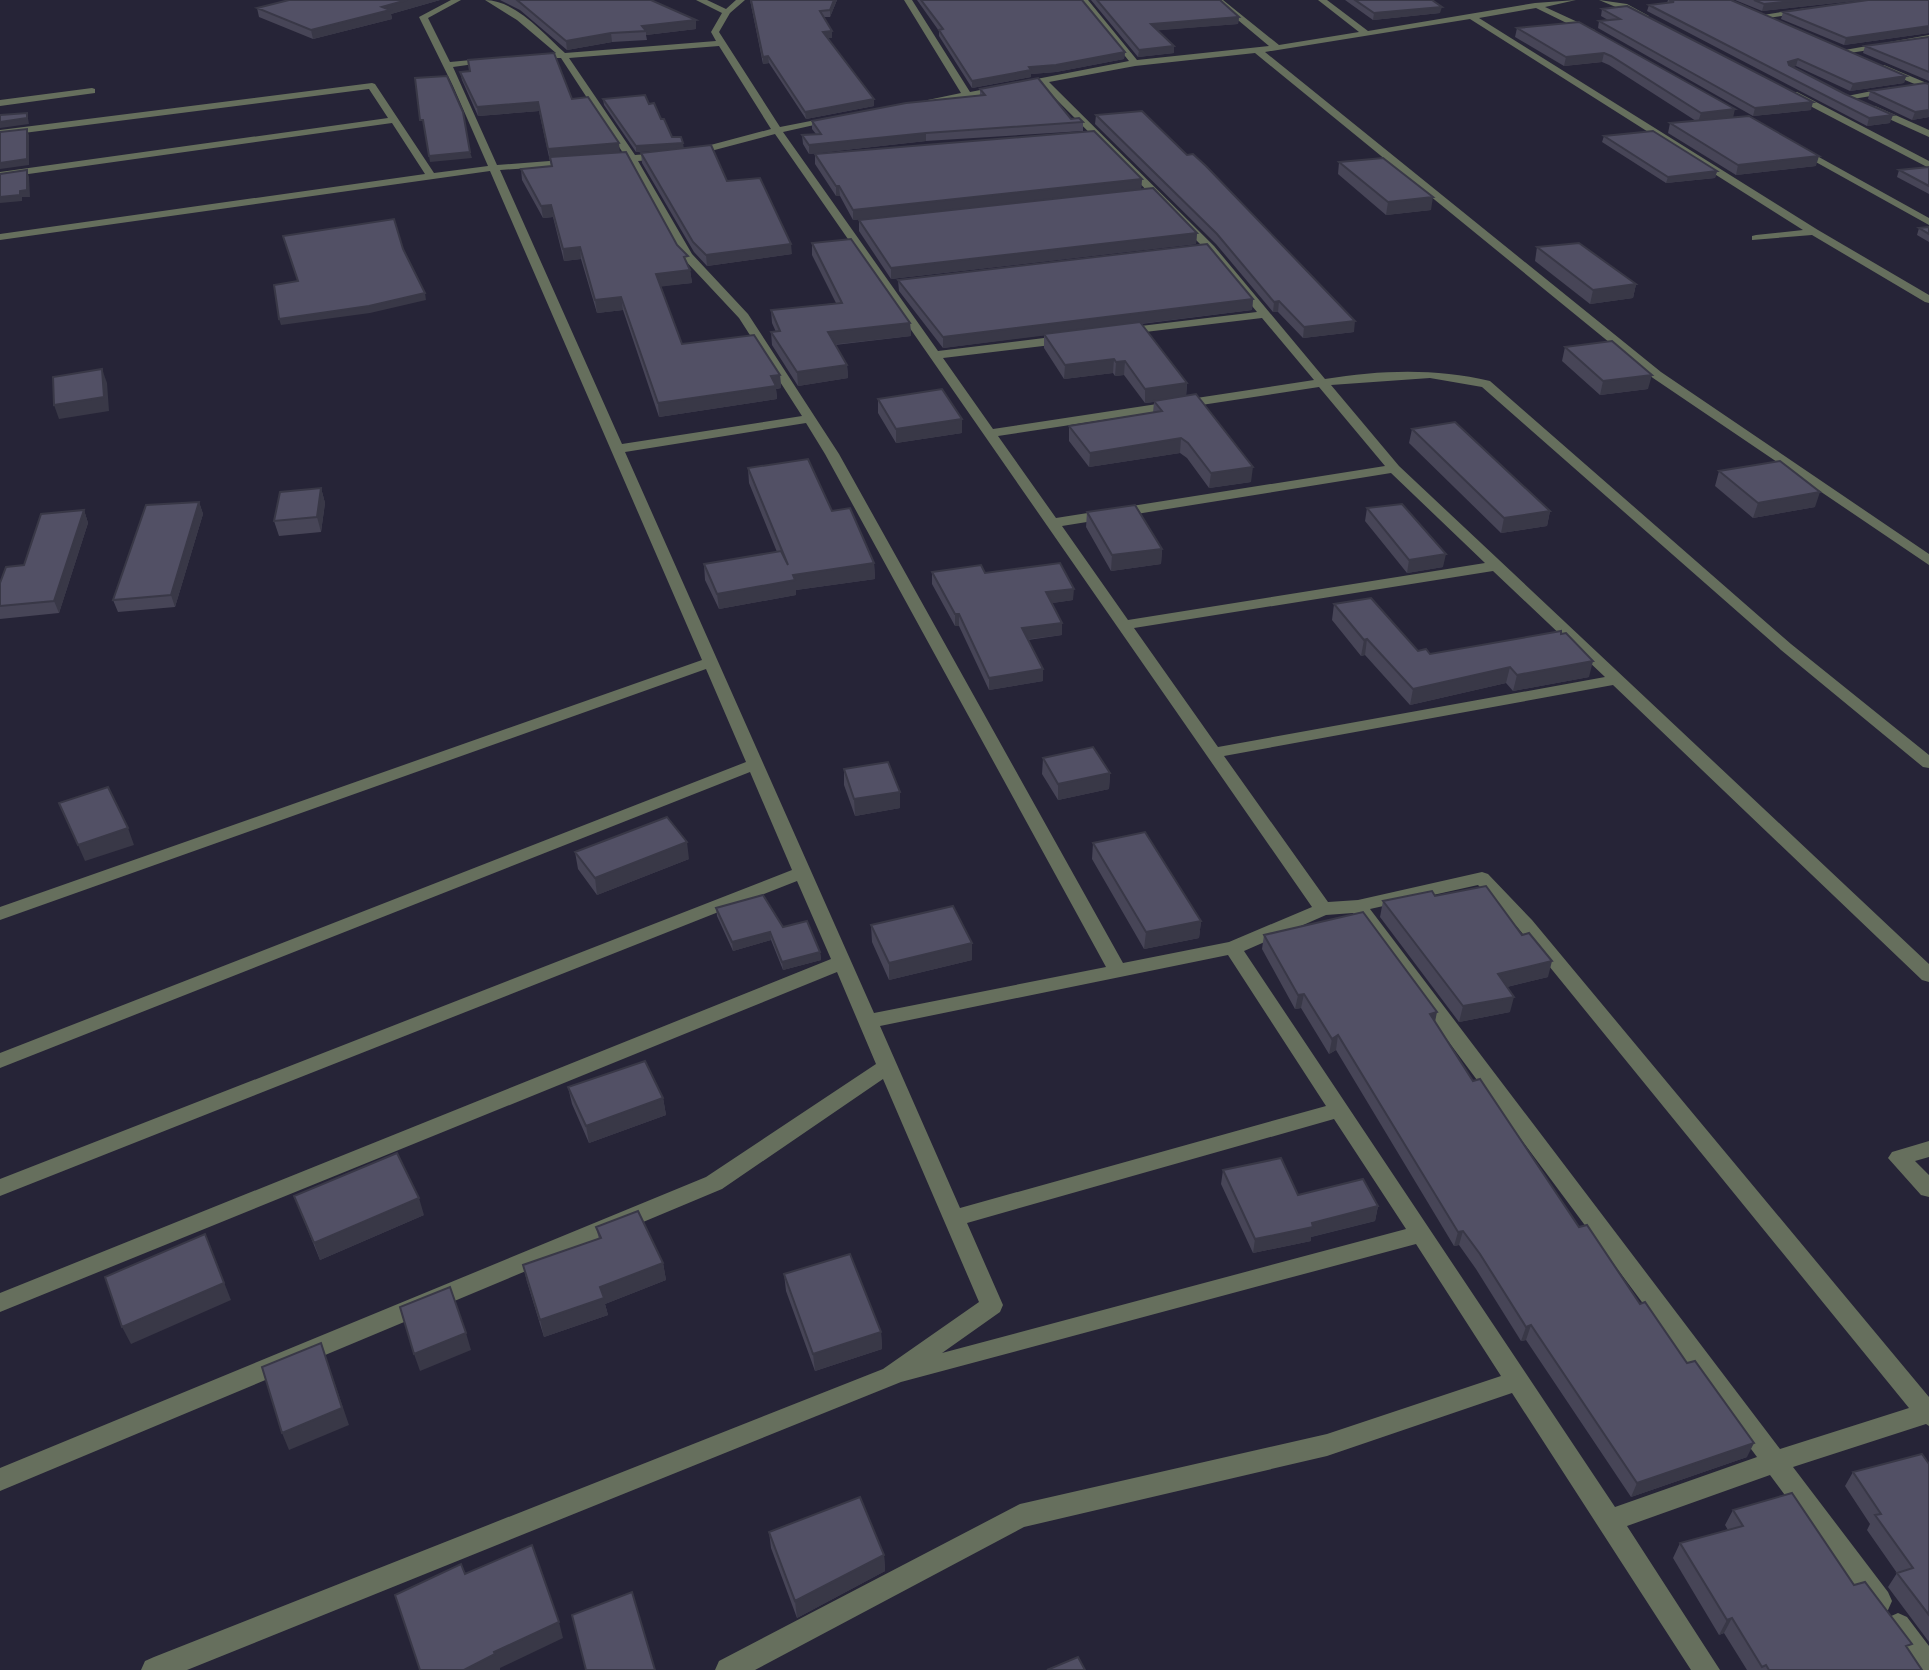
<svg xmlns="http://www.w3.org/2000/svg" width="1929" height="1670" font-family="'IBM Plex Sans',sans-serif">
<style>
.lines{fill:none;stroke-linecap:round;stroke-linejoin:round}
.minor{fill:#666f5d;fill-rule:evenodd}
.wall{fill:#474557}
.shaded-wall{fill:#393847}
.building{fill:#525065;stroke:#393847;stroke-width:2}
</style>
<rect width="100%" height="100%" fill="#262437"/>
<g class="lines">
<path class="minor" d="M451,0H461L428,18L450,62L492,58L496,61L453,67L497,165L575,159L580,162L575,165L500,170L622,444L802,416L739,318L681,256L629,161L606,163L601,160L625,156L561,58H552V54L556,53L517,20L485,0C515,0 544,34 565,53L716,41L711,32L722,13L696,0H707L726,9L736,0H745L730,13L719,32L780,127L836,116L841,119L783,132L938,351L1068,335L1074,339L1068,343L943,358L993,429L1314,380L1262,318L1120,335V329L1124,328L1257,312L1206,250L1041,84L923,105V101L961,93L904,0H912L970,92L1129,61L1080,0H1088L1137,60L1269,46L1214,0H1223L1279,45L1359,32L1318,0H1327L1368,31L1535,3L1576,0L1545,7L1595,30V34H1589L1536,8L1479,18L1818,230L1929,295V303L1925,302L1812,235L1752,240V236L1756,235L1803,230L1470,19L1265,52L1661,372L1929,554V565L1653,378L1255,53L1135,66L1049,82L1214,246L1325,379C1381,370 1435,368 1490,381L1791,644L1929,755V768L1923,767L1781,650L1482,387L1430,378L1331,385L1399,466L1929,964V982L1922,980L1613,685L1224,756L1328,902L1358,900L1482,872L1488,874L1532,920L1929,1397V1426L1926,1424L1793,1467L1888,1592L1892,1601L1888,1610L1879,1613L1870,1610L1770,1475L1627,1526L1720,1670H1691L1512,1393L1327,1456L1024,1527L755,1670H715L719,1661L1020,1504L1327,1434L1501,1376L1416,1244L901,1382L187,1670H141L145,1661L154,1657L883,1369L979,1302L883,1079L722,1189L0,1491V1468L706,1177L876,1064L837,972L0,1312V1293L831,959L797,881L0,1196V1179L792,870L750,772L0,1068V1053L746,762L706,669L0,920V907L702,660L490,171L0,240V234L425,174L392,123L0,178V172L388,118L369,89L0,136V130L372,83L375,84L434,173L488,166L453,86L419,17ZM719,46L771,129L688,151L635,155L569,58ZM775,134L1312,907L1229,942L1123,963L839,454L748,314L692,254L638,161L688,157ZM1319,387L1385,466L1056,518L998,436ZM806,423L825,454L1106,967L874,1013L625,452ZM1391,473L1485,563L1128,620L1062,526ZM1493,571L1605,677L1218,747L1134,628ZM1478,885L1518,928L1909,1408L1780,1449L1370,909ZM1353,913L1757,1457L1615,1507L1244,951L1326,915ZM1228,955L1326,1106L960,1208L880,1026ZM1334,1119L1406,1229L942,1353L1000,1312L1003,1305L967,1223Z
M1599,0L1627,4L1649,16L1642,18Z
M1806,8L1809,12L1761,19L1757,16Z
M1929,35V41L1843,54L1839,51Z
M1884,65L1929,84V90L1881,70L1880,68Z
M1892,87L1895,88V92L1847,100L1842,97Z
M92,88L95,89V93L0,106V100Z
M1791,92H1797L1929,161V168L1791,96Z
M1869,106H1875L1929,130V137L1869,110Z
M1799,146L1929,218V225L1796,151L1794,149Z
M1929,1141V1157L1915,1161L1929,1175V1197L1921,1195L1888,1158L1892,1152Z
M1898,1613L1907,1617L1929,1646V1670H1914L1885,1626L1889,1617Z"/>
</g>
<path class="wall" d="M289,0H440L391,14L392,19L313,39L259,17L257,8Z
M500,0H651L696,20V29L646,35L647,40L612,42L567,50L520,10Z
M750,0H837L830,17H824L832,38H828L874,106L806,119L769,63L763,64Z
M917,0H1082L1125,52L1124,59L1056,72L1031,74V77L972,88L939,36V31Z
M1091,0H1220L1239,17L1238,24L1158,30L1174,53L1138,57Z
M1345,0H1432L1440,13L1373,20Z
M1668,0H1731L1906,76L1904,83L1850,91L1796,66L1792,67L1890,123L1867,126L1647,11L1649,5L1667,3Z
M1735,0H1863L1762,11Z
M1929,0V33L1844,45L1781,19L1783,12Z
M1602,9L1811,110L1753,116L1598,28L1599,21L1608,20L1601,16Z
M1579,22L1733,117L1816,166L1736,175L1668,133L1670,123L1696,121L1609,65L1602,62L1564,66L1515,37L1517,28Z
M1929,37V81L1863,53L1865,46Z
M468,60L572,99L620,153L690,270L692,283L661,286L682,344L780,375L781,388L776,389L777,399L659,417L623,310L597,313L581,259L564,261L553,217L543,218L522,180L521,169L551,166L539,111L478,116L462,80L460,72L470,71Z
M1929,84V117L1912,120L1868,99L1870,91Z
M980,89L1083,122V131L926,141L809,154L803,144L802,135L816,134L812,129V121L980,96Z
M603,99L649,104L661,119L672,137L684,148L727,181L792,254L707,266L694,252L642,163L641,153L677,149L636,152L604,105Z
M1096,115L1354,332L1303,338L1278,312H1273L1216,244L1095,124Z
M1604,136L1717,171L1715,178L1666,183L1602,142Z
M815,154L1142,179L1141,189L853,220L840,196H836L815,164Z
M1339,162L1431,210L1386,215L1338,174Z
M1929,167V194L1897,177L1899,170Z
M859,220L1197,233L1196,244L891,279L859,231Z
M1929,227V242L1917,235L1919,228Z
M812,243L910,323L911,336L835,345L847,365L848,378L798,386L772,345L771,332H776L772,323L771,310L836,303L812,255Z
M1537,247L1636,284L1633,298L1590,304L1535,261Z
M898,280L1253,299L1252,310L1141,324L1187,383L1186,396L1251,482L1209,488L1187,458L1180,453L1089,467L1069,441V426L1153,413L1154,402L1145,403L1124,375L1115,376L1113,373L1064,379L1044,348V335L943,348L899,291Z
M1565,347L1648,389L1600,395L1562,361Z
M878,399L962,419V433L896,443L878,413Z
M1412,429L1550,511L1547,526L1501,533L1409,443Z
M748,468L832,511L874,563L875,579L796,590V595L719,609L705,580L704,564L777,552L749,483Z
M1719,471L1815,507L1753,518L1715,486Z
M321,488L325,503L321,532L279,536L274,521Z
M199,502L203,514L175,607L118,612L113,600Z
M1367,508L1443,567L1407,573L1365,521Z
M84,510L88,523L59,613L0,619V583L24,565Z
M1087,512L1162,549L1161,564L1111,571L1086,527Z
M932,572L985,573L1073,600L1052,603L1062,623V635L1028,640L1043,681L989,690L959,626H955L932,584Z
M1334,604L1418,651L1430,654L1561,634L1589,677L1513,691L1506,683L1410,705L1365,655L1361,656L1332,620Z
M1043,758L1110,773L1109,789L1058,800L1042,774Z
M844,769L900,792V808L855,816L844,785Z
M1093,843L1201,921L1199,938L1144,949L1092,859Z
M575,852L689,859L597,895L578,869Z
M1435,896L1548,977L1507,987L1510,1012L1459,1022L1380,917L1383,901Z
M716,908L783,927L820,952L821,960L783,970L771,940L733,951L717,916Z
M871,925L972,960L889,980L872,942Z
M1264,935L1435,1022L1473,1081L1579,1227L1640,1304L1747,1457L1631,1497L1526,1340L1521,1341L1476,1269L1459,1245L1454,1246L1336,1050L1329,1054L1301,1008L1295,1009L1262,949Z
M568,1087L663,1098L666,1115L589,1143L572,1104Z
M1223,1170L1298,1195L1378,1206L1375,1221L1311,1237V1241L1253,1253L1221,1184Z
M294,1196L424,1215L320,1260Z
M596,1227L663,1263L666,1280L605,1304L608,1315L544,1337L527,1282L523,1265L599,1239Z
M784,1274L881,1332L882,1349L815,1371L786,1291Z
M1929,1464V1642L1888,1587L1897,1573L1867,1530L1870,1524L1845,1486L1853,1472Z
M1733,1510L1854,1585L1908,1650L1922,1670H1747L1724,1633L1719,1635L1673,1558L1680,1543L1728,1530L1725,1525Z
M769,1532L884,1555L885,1571L797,1618L771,1548Z"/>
<path class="shaded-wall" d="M407,0H440L391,14L392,19L313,39L311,30L382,7Z
M834,0H837L830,17V10Z
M1802,0H1863L1762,11L1764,4Z
M1442,7L1440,13L1373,20L1374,13Z
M1239,17L1238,24L1151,31V24Z
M696,20V29L646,35V31L642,26Z
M1929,26V33L1844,45L1846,38Z
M832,31V38H823V32Z
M611,33L612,42L567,50L566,41Z
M1174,46V53L1138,57L1139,50Z
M1125,52L1124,59L1056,72L1031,74V77L972,88V81L1029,67Z
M1604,53L1602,62L1564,66L1566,57Z
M768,56L769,63L763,64V57Z
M1798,59L1796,66L1786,69L1788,62Z
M1906,76L1904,83L1850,91L1853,84Z
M874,99V106L806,119L805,112Z
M538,102L539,111L478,116L477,107Z
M1813,102L1811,110L1753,116L1755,108Z
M1735,109L1733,118L1698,122L1701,113Z
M1929,110V117L1912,120L1915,112Z
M27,113L29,124L0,128V122Z
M1893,115L1890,123L1867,126L1869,118Z
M27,129L29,135V165L0,169V163Z
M926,133V141L809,154V145Z
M619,143L620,153L550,158L548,149Z
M683,143L684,149L636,152V146Z
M470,152L472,158L430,162L429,156Z
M1819,156L1816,166L1736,175L1738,165Z
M27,170L29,177L30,197H22V201L0,203V197L20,191Z
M1717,171L1715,178L1666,183L1668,177Z
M1142,179L1141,189L853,220V210Z
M836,186H839L840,196H836Z
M1433,197L1431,210L1386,215L1388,202Z
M551,205L553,217L543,218L541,206Z
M1197,233L1196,244L891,279V268Z
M791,244L792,254L707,266L706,255Z
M580,247L581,259L564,261L563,249Z
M690,270L692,283L658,287L656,274Z
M1636,284L1633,298L1590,304L1593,290Z
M425,293L426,300L370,313L281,325L279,319Z
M621,297L623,310L597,313L595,300Z
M1253,299L1252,310L943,348V337Z
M1279,301L1278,312H1273L1274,302Z
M1355,321L1354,332L1303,338L1304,327Z
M910,323L911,336L829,345L828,332Z
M1114,359L1113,373L1064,379L1065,365Z
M1125,361L1124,375L1115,376L1116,362Z
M847,365L848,378L798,386L797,372Z
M102,369L107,383L109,411L59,419L54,405Z
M780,375L781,388L776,389L777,399L659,417L658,403Z
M1652,375L1648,389L1600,395L1603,381Z
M1187,383L1186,397L1145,403V389Z
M962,419V433L896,443V429Z
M1181,438L1180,453L1089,467L1090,453Z
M1253,467L1251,482L1209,488L1211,473Z
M321,488L325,503L321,532L317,517Z
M1820,492L1815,507L1753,518L1758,503Z
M199,502L203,514L175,607L171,595Z
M84,510L88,523L59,613L54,601Z
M1550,511L1547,526L1501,533L1504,518Z
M1162,549L1161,564L1111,571L1112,555Z
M1446,554L1443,567L1407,573L1409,560Z
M874,563L875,579L796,590V595L719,609L717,594L793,575Z
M1074,589L1073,600L1046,604V592Z
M955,614H959V626H955Z
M1062,623V635L1022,640V628Z
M1367,639L1365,655L1361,656L1364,640Z
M1593,661L1589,677L1513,691L1517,675Z
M1510,667L1506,683L1410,705L1413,689Z
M1043,669V681L989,690V678Z
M1110,773L1109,789L1058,800V784Z
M900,792V808L855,816L854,799Z
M128,828L134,845L85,861L78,845Z
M687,842L689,859L597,895L595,878Z
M1201,921L1199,938L1144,949L1146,932Z
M770,932L771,940L733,951L732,942Z
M972,943V960L889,980V963Z
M820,952L821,960L783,970L782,962Z
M1552,961L1548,977L1494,990L1498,974Z
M1304,994L1301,1008L1295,1009L1298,995Z
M1514,997L1510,1012L1459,1022L1463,1006Z
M1437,1012L1434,1027L1430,1014Z
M1338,1035L1336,1050L1329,1054L1332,1039Z
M663,1098L666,1115L589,1143L586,1126Z
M419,1198L424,1215L320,1260L314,1243Z
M1378,1206L1375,1221L1311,1237V1241L1253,1253L1255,1239Z
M1463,1231L1459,1245L1454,1246L1458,1232Z
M205,1234L231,1300L131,1344L122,1327Z
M663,1263L666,1280L605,1304L608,1315L544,1337L540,1320L600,1287Z
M1531,1325L1526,1340L1521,1341L1526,1327Z
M881,1332L882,1349L815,1371L813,1354Z
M466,1333L471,1350L420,1371L414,1354Z
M321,1343L349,1425L289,1450L282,1433Z
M1754,1443L1747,1457L1631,1497L1637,1483Z
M884,1555L885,1571L797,1618L795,1601Z
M1732,1618L1724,1633L1719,1635L1727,1620Z
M559,1622L563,1638L500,1668V1670H464L494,1652Z"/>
<path class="building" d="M289,0H407L382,7L390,10L311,30L257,8Z
M517,0H651L696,20L642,26L646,31L611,33L566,41Z
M751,0H834L830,10L820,11L832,31L823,32L874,99L805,112L768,56L763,57Z
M921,0H1082L1125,52L1056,65L1029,67L1031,70L972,81L939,30L943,29Z
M1097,0H1220L1239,17L1151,24L1174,46L1139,50Z
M1355,0H1432L1442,7L1374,13Z
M1669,0H1731L1906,76L1853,84L1798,59L1788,62L1789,65L1845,94L1893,115L1869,118L1649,5L1674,2Z
M1754,0H1802L1764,4Z
M1868,0H1929V26L1846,38L1783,12Z
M1627,6L1813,102L1755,108L1599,21L1620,19L1602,9Z
M1579,22L1735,109L1701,113L1611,56L1604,53L1566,57L1517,28Z
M1929,37V72L1865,46Z
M554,53L572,99L588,97L619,143L548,149L538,102L477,107L460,72L470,71L468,60Z
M447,76L463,112L470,152L429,156L423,120H420L415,78Z
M1038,78L1071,119L1079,118L1083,122L926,133L809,145L802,135L821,134L812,121L906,103L985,95L980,89Z
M1925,83L1929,84V110L1915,112L1870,91Z
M645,95L649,104L654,103L661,119H664L672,137H681L683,143L636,146L603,99Z
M1142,111L1187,155L1193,154L1206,166L1355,321L1304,327L1279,301L1274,302L1217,234L1096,115Z
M27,113V118L0,122V115Z
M1749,116L1819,156L1738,165L1670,123Z
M27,129V159L0,163V132Z
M1094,131L1142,179L853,210L839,186H836L815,154Z
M1653,131L1717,171L1668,177L1604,136Z
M711,145L727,181L760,178L791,244L706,255L693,242L641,153Z
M626,152L677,245L688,256L684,257L690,270L656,274L682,344L754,335L780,375L771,376L776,386L658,403L621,297L595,300L580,247L563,249L551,205L541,206L521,169L552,166L550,157Z
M1383,158L1433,197L1388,202L1339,162Z
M1929,167V186L1899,170Z
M27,170V190L20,191V195L0,197V174Z
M1153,188L1197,233L891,268L859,220Z
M394,219L403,249L425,293L369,306L279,319L274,285L298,281L283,236Z
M1929,227V234L1919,228Z
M851,239L910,323L828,332L847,365L797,372L771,332L780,331L771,310L842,303L812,243Z
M1579,243L1636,284L1593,290L1537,247Z
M1207,244L1253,299L943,337L898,280Z
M1140,322L1187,383L1145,389L1125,361L1116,362L1114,359L1065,365L1044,334Z
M1612,341L1652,375L1603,381L1565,347Z
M102,369L104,397L54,405L53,377Z
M942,389L962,419L896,429L878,399Z
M1196,394L1253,467L1211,473L1188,443L1181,438L1090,453L1069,426L1162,411L1154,401Z
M1455,422L1550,511L1504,518L1412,429Z
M808,459L832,511L850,508L874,563L793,575L795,580L717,594L704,564L781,551L788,565L748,468Z
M1780,461L1820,492L1758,503L1719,471Z
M321,488L317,517L274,521L280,492Z
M199,502L171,595L113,600L146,505Z
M1402,504L1446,554L1409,560L1367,508Z
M1135,505L1162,549L1112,555L1087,512Z
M84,510L54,601L0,606V583L6,567L24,565L41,514Z
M1060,563L1074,589L1046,592L1062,623L1022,628L1043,669L989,678L959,614H955L932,572L981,565L985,573Z
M1371,598L1418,651L1426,649L1430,654L1561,631V634L1566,633L1593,661L1517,675L1510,667L1413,689L1367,639L1364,640L1334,604Z
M1093,747L1110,773L1058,784L1043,758Z
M888,762L900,792L854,799L844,769Z
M108,787L128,828L78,845L59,803Z
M667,817L687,842L595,878L575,852Z
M1145,832L1201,921L1146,932L1093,843Z
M1486,886L1522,935L1529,933L1552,961L1498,974L1514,997L1463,1006L1383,901L1432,891L1435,896Z
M763,895L783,927L807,921L820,952L782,962L770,932L732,942L716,908Z
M953,906L972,943L889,963L871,925Z
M1363,912L1437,1012L1430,1014L1473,1081L1480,1079L1579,1227L1587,1225L1640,1304L1645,1302L1687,1363L1695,1361L1754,1443L1637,1483L1531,1325L1526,1327L1480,1254L1463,1231L1458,1232L1338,1035L1332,1039L1304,994L1298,995L1264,935Z
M645,1061L663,1098L586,1126L568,1087Z
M397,1153L419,1198L314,1243L294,1196Z
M1281,1158L1298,1195L1363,1179L1378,1206L1312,1223L1313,1227L1255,1239L1223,1170Z
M638,1211L663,1263L600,1287L604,1298L540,1320L523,1265L601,1238L596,1227Z
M205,1234L224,1283L122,1327L105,1277Z
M850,1254L881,1332L813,1354L784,1274Z
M450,1287L466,1333L414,1354L400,1307Z
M321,1343L342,1408L282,1433L262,1367Z
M1922,1454L1929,1464V1615L1897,1573L1913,1568L1875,1515L1881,1514L1853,1472Z
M1792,1493L1854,1585L1865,1582L1912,1644L1906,1646L1922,1670H1769L1766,1665L1762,1667L1732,1618L1727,1620L1680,1543L1743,1526L1733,1510Z
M860,1497L884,1555L795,1601L769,1532Z
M532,1545L559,1622L494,1652L495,1654L464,1670H420L395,1595L461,1564L465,1574Z
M632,1592L655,1670H586L572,1615Z
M1078,1657L1085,1670H1047Z"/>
</svg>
